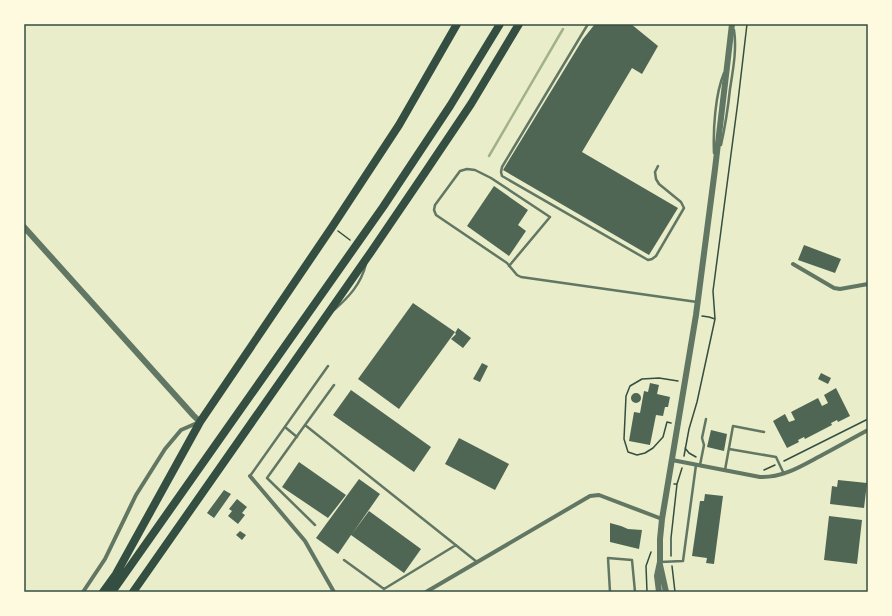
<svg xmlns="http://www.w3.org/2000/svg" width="892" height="616" font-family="'Archivo Narrow',sans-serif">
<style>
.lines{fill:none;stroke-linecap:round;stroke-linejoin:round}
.stream{stroke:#a3b18a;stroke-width:2.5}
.building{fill:#4f6655}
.path{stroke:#344e41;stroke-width:1.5}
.service{stroke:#617663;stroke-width:2.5}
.minor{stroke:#617663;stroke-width:4}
.tertiary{stroke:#617663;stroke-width:6}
.trunk{stroke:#344e41;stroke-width:8}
.neatline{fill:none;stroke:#344e41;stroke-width:1.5}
</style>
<rect width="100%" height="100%" fill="#e9edc9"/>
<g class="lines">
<path class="stream" d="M489,156L563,29"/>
</g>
<path class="building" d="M595,24H631L658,46L642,74L632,68L582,152L678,208L649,255L503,170L583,39Z
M494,186L528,210L518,225L526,231L509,256L467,226Z
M804,245L841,259L835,273L798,260Z
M413,303L455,332L399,409L358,379Z
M458,328L471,338L463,348L451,339L456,334L455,333Z
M482,363L488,366L480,382L473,379Z
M821,373L831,378L828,384L818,379Z
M650,383L659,385L657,394L670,397L668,407H665L663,416L656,415L650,445L629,441L634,412L640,413L644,391L648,392Z
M836,388L850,416L838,422L837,420L831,423L832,425L805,439L804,437L798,440L799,442L787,448L773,421L785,414L789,422L795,420L791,412L818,398L822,406L828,403L824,395Z
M351,390L431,447L414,472L333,415Z
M631 398a5 5 0 1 1 10 0a5 5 0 1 1-10 0Z
M711,430L727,434L724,451L707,447Z
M459,438L509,464L495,490L445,464Z
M299,462L346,495L328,518L282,487Z
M359,479L380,494L352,534L369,511L421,549L404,573L351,535L338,554L316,538Z
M838,480L867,483L864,508L830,504L832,486L837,487Z
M224,490L231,494L214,518L207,513Z
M705,494L723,496L714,564L706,563L707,558L692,556L700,501H704Z
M237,499L247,507L242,513L245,515L238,524L228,516L232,511L229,509Z
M829,516L862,520L857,564L824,560Z
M610,523L621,526L628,529L642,530L639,549L610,542Z
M240,531L246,535L242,540L236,535Z"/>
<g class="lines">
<path class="path" d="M338,231L350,240
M715,319L713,291L738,101L747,24
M671,423L667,422L663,437L653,448L645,453L637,455L628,452L624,439L626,396L630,386L642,379L659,378L678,381
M685,448L689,453L696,457
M684,456L689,429L697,402L715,319L709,317L702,316
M784,461L868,419
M764,470L775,465
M677,484L682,468
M671,556V538L677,484H674
M672,566L675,592
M647,592L646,566L651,552"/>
<path class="service" d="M588,24L502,167L501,172L502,176L648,260L652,259L656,256L684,208L681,202L659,184L656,179L655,172L658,166
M721,145C725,127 728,108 730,89C733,70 737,49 734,30
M714,153C713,131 715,94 724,73
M509,266L550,217L491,178L475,170L467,169L460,171L435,205L434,210L436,215L507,263L517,275L521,277L697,302
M334,310C349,297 361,284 366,264
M305,425L334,385
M285,427L297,437
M729,449L776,457L784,474
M700,465L704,445L702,438L706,419
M725,470L733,426L764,432
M250,476L328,366
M315,525L267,478L305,425L477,562
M344,560L384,589L456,545
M660,562L683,561L696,465
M610,592L608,558L632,560L635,592"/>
<path class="minor" d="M793,264L834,288L840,289L868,284
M672,460L760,477C784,478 803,465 824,454C839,446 853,438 868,430
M250,476L305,541L334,592
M83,592L105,559L136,495L165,449L181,430L197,423
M426,592L590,496L599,495L662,519"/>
<path class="tertiary" d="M24,227L193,415L200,422
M660,565L666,592
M659,592L657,576L660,562V539L662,519L696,315L715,169L732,24"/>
<path class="trunk" d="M103,592L116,574L200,422L332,227L399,125L457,24
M112,592L383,207L450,106L500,24
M133,592L371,252L424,174L471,104L519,24"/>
</g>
<rect width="892" height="616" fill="none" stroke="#fefae0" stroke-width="50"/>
<rect x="25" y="25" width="842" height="566" class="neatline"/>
</svg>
